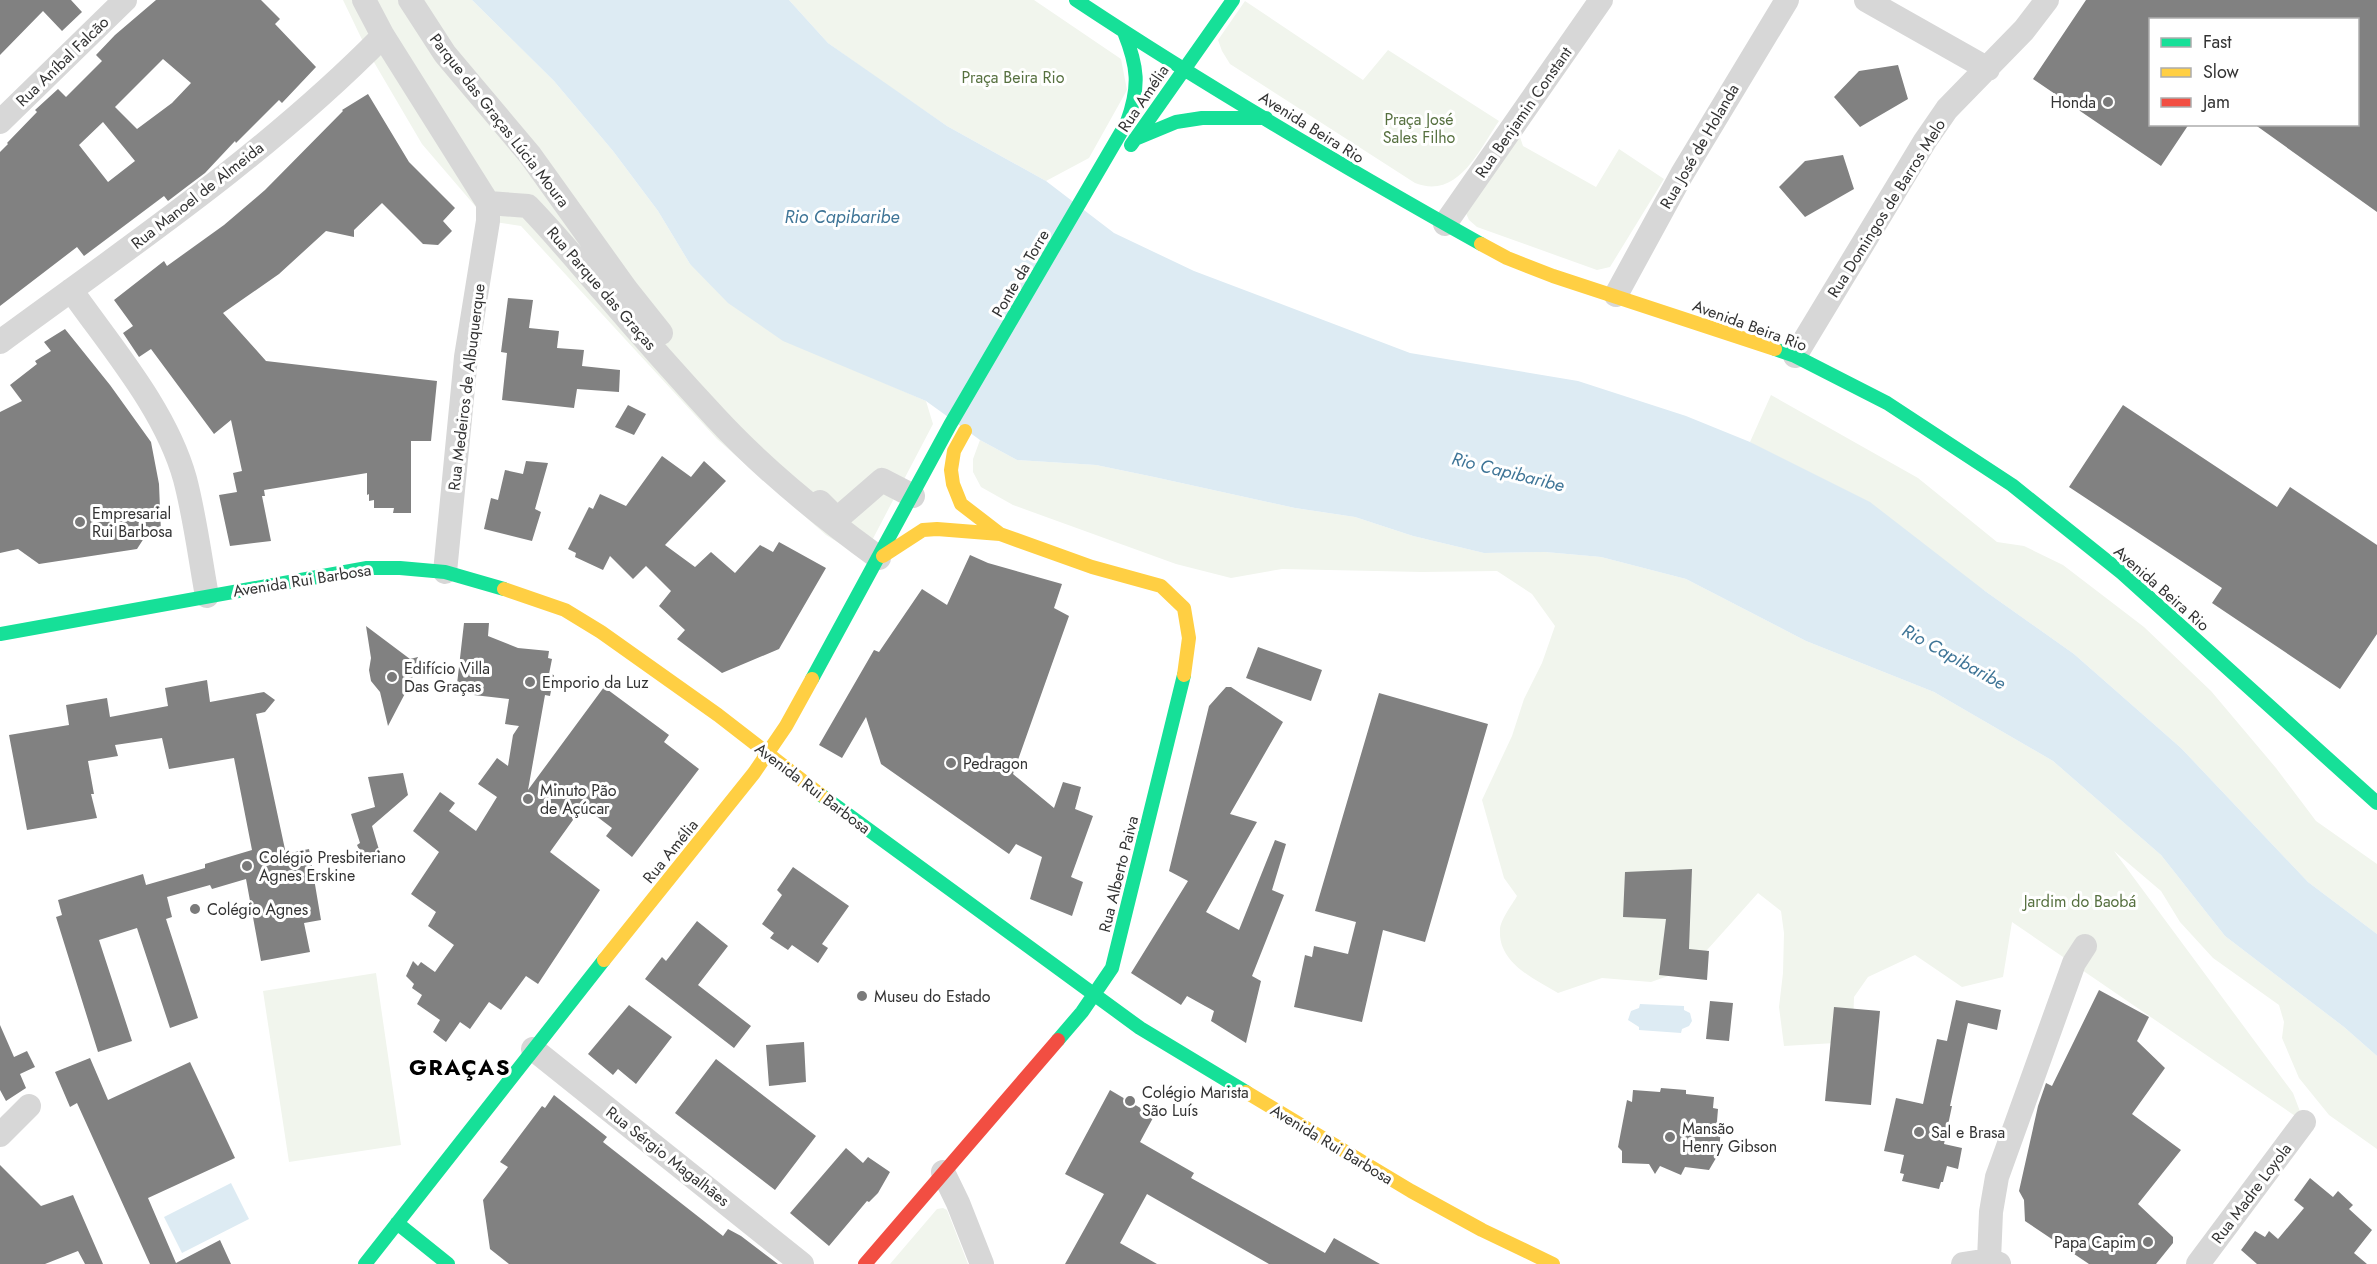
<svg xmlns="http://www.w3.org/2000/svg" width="2377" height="1264" font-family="Jost,sans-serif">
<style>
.green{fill:#f1f5ed}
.water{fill:#ddebf3}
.building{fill:#818181;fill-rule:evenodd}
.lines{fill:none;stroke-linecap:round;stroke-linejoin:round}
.street{stroke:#d7d7d7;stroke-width:24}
.fast{stroke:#16e098;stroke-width:14}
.slow{stroke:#ffcf43;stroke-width:14}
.jam{stroke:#f24e42;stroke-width:14}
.poi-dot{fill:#7a7a7a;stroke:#fff;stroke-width:2}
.labels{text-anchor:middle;stroke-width:6;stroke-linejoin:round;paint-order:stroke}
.street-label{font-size:16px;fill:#333;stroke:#fff}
.park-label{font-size:16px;fill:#56703f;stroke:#fff}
.poi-label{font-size:16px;fill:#333;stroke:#fff;text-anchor:start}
.water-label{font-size:18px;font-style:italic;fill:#3f7597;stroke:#fff}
.district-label{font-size:22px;font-weight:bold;letter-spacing:1.5px;fill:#000;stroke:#fff}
</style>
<rect width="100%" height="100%" fill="#fff"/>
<path class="green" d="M343,0H472L554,81L613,151L658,211L690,264L859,372L926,401L933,424L867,550L855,553L826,535L717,439L521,226L488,221L422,144L368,52Z
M789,0H1034L1121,59L1127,90L1089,158L1046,181L947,126L880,80L828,43Z
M1245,1L1363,80L1388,50L1499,121C1479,150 1458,200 1415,183L1230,64L1222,51L1218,40Z
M1517,128L1523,146L1596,187L1619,149L1664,179L1610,267L1597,270L1477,227L1469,220L1465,211Z
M1771,395L1918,478L1997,542L2024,546L2063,565L2144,627L2211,691L2276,768L2316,821L2377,864V934L2308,882L2181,748L2074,654L1985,591L1750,442Z
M980,440L1017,460L1096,465L1154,477L1295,508L1355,517L1413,536L1484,553L1545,552L1601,557L1686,579L1806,641L1934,692L2053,761L2161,855L2225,936L2344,1027L2377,1056V1149L2329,1115L2299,1078L2282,1038L2284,1022L2279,1005L2213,958L2180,922L2161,891L2114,851L2293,1093L2304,1122L2012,922L2003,977L1962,987L1915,955L1868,977L1854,997L1853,1028L1835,1043L1784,1046L1779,1007L1783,973L1784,933L1781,911L1758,893L1691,968L1651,982L1602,978L1558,993C1534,979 1498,963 1500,930C1500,920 1512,905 1517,896L1504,878L1482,800L1512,736L1524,699L1542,663L1555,626L1532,594L1497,571L1422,572L1282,569L1231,578L1176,564L1013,505L981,487L973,472V459Z
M376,973L401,1145L289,1162L263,991Z
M943,1208L947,1210L968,1264H890L937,1209Z"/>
<path class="water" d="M472,0H789L828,43L947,126L1046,181L1114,233L1194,271L1410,353L1578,381L1686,416L1750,442L1870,502L1985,591L2074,654L2181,748L2308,882L2377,934V1056L2344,1027L2225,936L2161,855L2053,761L1934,692L1806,641L1686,579L1601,557L1545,552L1484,553L1413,536L1355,517L1295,508L1154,477L1096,465L1017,460L980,440L926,401L783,341L728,303L690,264L658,211L613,151L554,81Z
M1640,1004L1684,1006V1010L1690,1013L1692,1021L1689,1026L1682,1029L1681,1033L1639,1030V1027L1628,1020L1631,1011L1639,1008Z
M231,1183L249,1219L182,1253L164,1217Z"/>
<path class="building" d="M0,0H71L82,12L62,31L43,11L0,55Z
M156,0H261L280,19L275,24L316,67L282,103L279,100L236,143L235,141L205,173L189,185L168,201L164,196L84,256L77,247L0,306V152L8,144L7,143L37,112L35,110L58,89L66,97L102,61L96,55L115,35ZM163,59L191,83L172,103L137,129L115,107ZM103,122L135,161L108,182L79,145Z
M2086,0H2377V212L2254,124H2358V20H2151V124H2189L2161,166L2033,79Z
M1898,65L1908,99L1860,127L1834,97L1859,71Z
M368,94L409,162L455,208L443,221L452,231L438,245L423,244L382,203L354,230V237L326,231L279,274L223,313L266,361L437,381L431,441H411V513H393L394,508H374V500L369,501V494L367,495V473L264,490L265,496H262L271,541L230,546L219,495L237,492L233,473L242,471L231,420L214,434L151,349L139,357L123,333L133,326L114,300L164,261L167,266L224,225L265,190L343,111L342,110Z
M1843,155L1854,189L1805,217L1779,187L1805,161Z
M508,298L533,300L529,328L559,331L557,348L584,350L582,366L620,370L619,392L577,389L574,408L502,400L507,353L501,352Z
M65,329L110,385L151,442L159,484L161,533L146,535L137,549L39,564L18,549L0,553V412L22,401L10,385L37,364L35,361L51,351L44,342Z
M628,405L646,414L634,435L615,427Z
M2123,405L2277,507L2290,487L2377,545V634L2340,689L2212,603L2222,588L2069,487Z
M662,456L691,477L704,461L726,481L665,545L695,567L711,552L735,573L760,545L773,552L779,542L826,568L779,649L722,673L677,639L685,630L659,606L671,591L646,566L633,579L610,556L603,570L575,557L576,553L568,549L589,507L593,509L600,494L626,506Z
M526,461L548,463L535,509L541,512L532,541L484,529L491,498L498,500L505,470L523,474Z
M970,555L988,563L1062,584L1054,608L1069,616L1013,774L1054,808L1063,782L1081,787L1075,809L1093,816L1071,877L1083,882L1072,916L1030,899L1042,857L1016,844L1009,854L881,764L866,717L842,758L819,745L874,650L879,652L922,589L947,605Z
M464,623H489L488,636L518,648L549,651L548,658L552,659L549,674L554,675L550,696L545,695L528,790L604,687L669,735L664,742L699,769L632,857L606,836L612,828L583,806L550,852L600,890L538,984L526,976L501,1010L489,1002L470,1029L460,1022L446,1042L433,1032L440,1020L417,1004L422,995L412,988L414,984L406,976L413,961L418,966L421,962L435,972L454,945L428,926L436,912L411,894L439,852L413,831L440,792L455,803L449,811L476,831L497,797L478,784L497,758L508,766L513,735L519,726L505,724L509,699L456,693Z
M366,626L410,659L418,657L411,682L388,726L380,692L371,681L369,670L371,658Z
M1258,647L1322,670L1311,701L1246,678Z
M207,680L210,702L264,692L275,700L265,712L256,714L286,854L309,849L321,920L304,923L310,952L261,961L246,879L212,889L210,885L167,897L172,917L166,919L198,1018L170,1028L137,928L99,940L132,1041L98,1052L56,917L62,915L58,900L143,874L146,885L205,868V864L252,850L234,758L169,769L162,738L115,745L118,756L88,761L94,794H91L97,818L27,830L9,735L69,725L66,705L107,698L110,717L168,706L165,688Z
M1226,687H1231L1283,722L1230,814L1257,822L1206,912L1239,930L1275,840L1286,844L1272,890L1284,895L1252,976L1261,981L1246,1043L1211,1021L1214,1011L1187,996L1181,1005L1131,973L1188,881L1169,871L1209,706Z
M1379,693L1488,724L1425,942L1383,930L1362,1022L1294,1007L1305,955L1312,957L1314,946L1348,954L1356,922L1315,911Z
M403,773L408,795L372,826L382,860L366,865L357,845L360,843L351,814L375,807L368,777Z
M793,867L849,906L822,944L828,948L818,963L792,945L788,950L770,938L774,933L762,924L782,895L777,890Z
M1692,869L1689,949L1709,951L1707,980L1659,975L1666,919L1623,917L1625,872Z
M697,921L728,946L698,985L751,1026L734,1048L645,979L662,957L666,961Z
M2099,990L2149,1017L2137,1041L2165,1068L2132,1114L2181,1150L2138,1204L2173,1237V1243L2156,1264H2089L2025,1221L2024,1200L2019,1191L2038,1106L2046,1083L2052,1086Z
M1956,1000L2001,1010L1997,1030L1968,1023L1950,1106H1952L1944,1144L1962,1148L1958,1169L1947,1166L1943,1182H1941L1939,1189L1902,1181L1904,1174L1900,1173L1904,1155L1884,1151L1896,1098L1923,1104L1937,1039L1947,1041Z
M1710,1001L1733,1003L1729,1041L1706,1039Z
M629,1005L672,1037L636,1084L618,1069L613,1075L588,1054Z
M1834,1007L1880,1011L1871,1105L1825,1101Z
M0,1025L14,1057L27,1051L35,1067L20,1074L26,1088L6,1101L0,1090Z
M804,1042L806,1082L769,1086L766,1045Z
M90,1058L108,1100L190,1062L235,1158L148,1198L176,1263L220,1240L231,1264H150L77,1103L70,1107L55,1072Z
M716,1059L816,1136L775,1190L675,1113Z
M1661,1088L1686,1090V1094L1714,1097L1713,1108L1718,1109L1717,1121L1721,1126L1719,1153L1709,1170L1685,1167L1681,1175L1660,1166L1655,1174L1649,1164L1622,1163V1151L1618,1147L1627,1100L1632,1102L1633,1090L1660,1092Z
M1110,1090L1154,1116L1140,1142L1194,1173L1191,1178L1325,1253L1334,1238L1380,1264H1269L1147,1194L1120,1243L1157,1264H1065L1104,1194L1065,1174Z
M554,1095L607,1137L603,1142L723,1236L728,1229L741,1236L778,1264H509L490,1249L483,1200L508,1167L500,1162L542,1106L545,1108Z
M846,1148L863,1163L868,1157L890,1172L878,1193L869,1202L867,1201L829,1246L790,1213Z
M0,1165L41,1206L73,1195L103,1264H85L78,1251L45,1264H0Z
M2310,1178L2333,1197L2338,1191L2353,1205L2349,1209L2372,1230L2354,1253L2367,1264H2257L2241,1250L2255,1231L2265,1237L2269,1231L2278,1239L2304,1208L2294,1200Z"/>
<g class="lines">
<path class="street" d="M364,0L383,36L488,203L528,206C555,234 579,263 604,292C640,334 678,377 716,418C765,471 821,516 879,558
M410,0L445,54L530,155L626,289L661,333
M1866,0L1988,69
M0,122L125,0
M1445,224L1601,0
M71,290C111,347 166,410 185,479C195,517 200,558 207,596
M1616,295L1682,174L1787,0
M0,342C132,245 268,153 383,36
M1795,356L1925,141L1947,109L2024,30L2047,0
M820,502L837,519L882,480L913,496
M445,572L466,357L488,221V203
M533,1049L802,1264
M0,1135L29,1106
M943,1172L958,1203L982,1264
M1989,1260L1991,1212L1997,1177L2074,963L2085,946
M1963,1264L1989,1260L1999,1264
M2198,1264L2304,1122"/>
<path class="fast" d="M1076,0C1207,87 1344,167 1481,244
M1135,139L1176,122L1202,118H1266
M1131,145L1233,0
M1775,349L1795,356L1887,403L2012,485L2122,573L2377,803
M0,634L367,568H400L445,572L504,589
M812,679L950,425L1127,122C1140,86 1138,67 1124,32
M821,795L1140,1028L1246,1092
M1058,1040L1082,1012L1112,968L1184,675
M397,1223L448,1264
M365,1264L604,960"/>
<path class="slow" d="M1481,244L1507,258L1553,276L1775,349
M965,431L954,451L951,470L953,484L961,504L1000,534
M883,556L923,530L937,529L1000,534L1092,567L1161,586L1184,608L1189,638L1184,675
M504,589L565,610L601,632L718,715L821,795
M604,960L754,773L786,726L812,679
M1246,1092L1411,1191L1482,1230L1553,1264"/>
<path class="jam" d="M865,1264L1058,1040"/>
</g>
<g class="poi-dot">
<circle cx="2108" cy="102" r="6"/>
<circle cx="80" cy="522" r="6"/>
<circle cx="392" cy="677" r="6"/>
<circle cx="530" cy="682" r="6"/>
<circle cx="951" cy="763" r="6"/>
<circle cx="528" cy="799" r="6"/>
<circle cx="247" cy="866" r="6"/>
<circle cx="195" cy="909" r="6"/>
<circle cx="862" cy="996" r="6"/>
<circle cx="1130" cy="1101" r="6"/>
<circle cx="1919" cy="1132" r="6"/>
<circle cx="1670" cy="1137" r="6"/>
<circle cx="2148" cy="1242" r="6"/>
</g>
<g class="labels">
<g class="street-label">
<text transform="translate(62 61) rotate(-44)" y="6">Rua Aníbal Falcão</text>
<text transform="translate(1143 98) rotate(-56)" y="6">Rua Amélia</text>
<text transform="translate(1523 112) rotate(-55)" y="6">Rua Benjamin Constant</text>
<text transform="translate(500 120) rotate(52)" y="6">Parque das Graças Lúcia Moura</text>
<text transform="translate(1312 127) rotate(32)" y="6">Avenida Beira Rio</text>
<text transform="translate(1699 146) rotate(-60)" y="6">Rua José de Holanda</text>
<text transform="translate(197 195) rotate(-38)" y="6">Rua Manoel de Almeida</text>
<text transform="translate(1886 208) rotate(-58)" y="6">Rua Domingos de Barros Melo</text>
<text transform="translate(1020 273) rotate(-60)" y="6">Ponte da Torre</text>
<text transform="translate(602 288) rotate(49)" y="6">Rua Parque das Graças</text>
<text transform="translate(1750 325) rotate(20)" y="6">Avenida Beira Rio</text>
<text transform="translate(466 387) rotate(-83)" y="6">Rua Medeiros de Albuquerque</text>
<text transform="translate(302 580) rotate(-9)" y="6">Avenida Rui Barbosa</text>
<text transform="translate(2162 588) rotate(41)" y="6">Avenida Beira Rio</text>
<text transform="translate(813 788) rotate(37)" y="6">Avenida Rui Barbosa</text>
<text transform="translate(670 851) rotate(-51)" y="6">Rua Amélia</text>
<text transform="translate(1118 874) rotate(-76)" y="6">Rua Alberto Paiva</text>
<text transform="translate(1332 1144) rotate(31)" y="6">Avenida Rui Barbosa</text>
<text transform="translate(668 1156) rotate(38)" y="6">Rua Sérgio Magalhães</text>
<text transform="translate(2251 1193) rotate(-53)" y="6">Rua Madre Loyola</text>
</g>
<g class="park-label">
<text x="1013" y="83">Praça Beira Rio</text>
<text x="1419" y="125">Praça José<tspan x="1419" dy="18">Sales Filho</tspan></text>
<text x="2080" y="907">Jardim do Baobá</text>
</g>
<g class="poi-label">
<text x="2096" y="108" text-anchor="end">Honda</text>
<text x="92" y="519">Empresarial<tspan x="92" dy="18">Rui Barbosa</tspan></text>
<text x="404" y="674">Edifício Villa<tspan x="404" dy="18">Das Graças</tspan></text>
<text x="542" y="688">Emporio da Luz</text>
<text x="963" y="769">Pedragon</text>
<text x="540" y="796">Minuto Pão<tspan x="540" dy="18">de Açúcar</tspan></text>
<text x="259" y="863">Colégio Presbiteriano<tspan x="259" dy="18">Agnes Erskine</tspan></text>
<text x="207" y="915">Colégio Agnes</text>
<text x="874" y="1002">Museu do Estado</text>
<text x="1142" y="1098">Colégio Marista<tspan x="1142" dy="18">São Luís</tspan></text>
<text x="1682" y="1134">Mansão<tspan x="1682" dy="18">Henry Gibson</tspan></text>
<text x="1931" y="1138">Sal e Brasa</text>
<text x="2136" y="1248" text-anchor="end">Papa Capim</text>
</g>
<g class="water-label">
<text x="842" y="223">Rio Capibaribe</text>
<text transform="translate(1508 472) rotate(14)" y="6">Rio Capibaribe</text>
<text transform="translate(1954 657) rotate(29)" y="6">Rio Capibaribe</text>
</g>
<g class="district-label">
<text x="460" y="1075">GRAÇAS</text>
</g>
</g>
<rect x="2149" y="18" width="210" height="108" fill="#ffffff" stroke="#adadad" stroke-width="1.5"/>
<rect x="2161" y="38" width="30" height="9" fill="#16e098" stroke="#adadad" stroke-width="1.5"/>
<text x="2203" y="48" font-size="18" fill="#333333">Fast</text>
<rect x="2161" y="68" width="30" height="9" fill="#ffcf43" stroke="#adadad" stroke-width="1.5"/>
<text x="2203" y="78" font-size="18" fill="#333333">Slow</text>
<rect x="2161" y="98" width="30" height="9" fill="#f24e42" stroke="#adadad" stroke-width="1.5"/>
<text x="2203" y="108" font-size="18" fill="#333333">Jam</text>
</svg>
